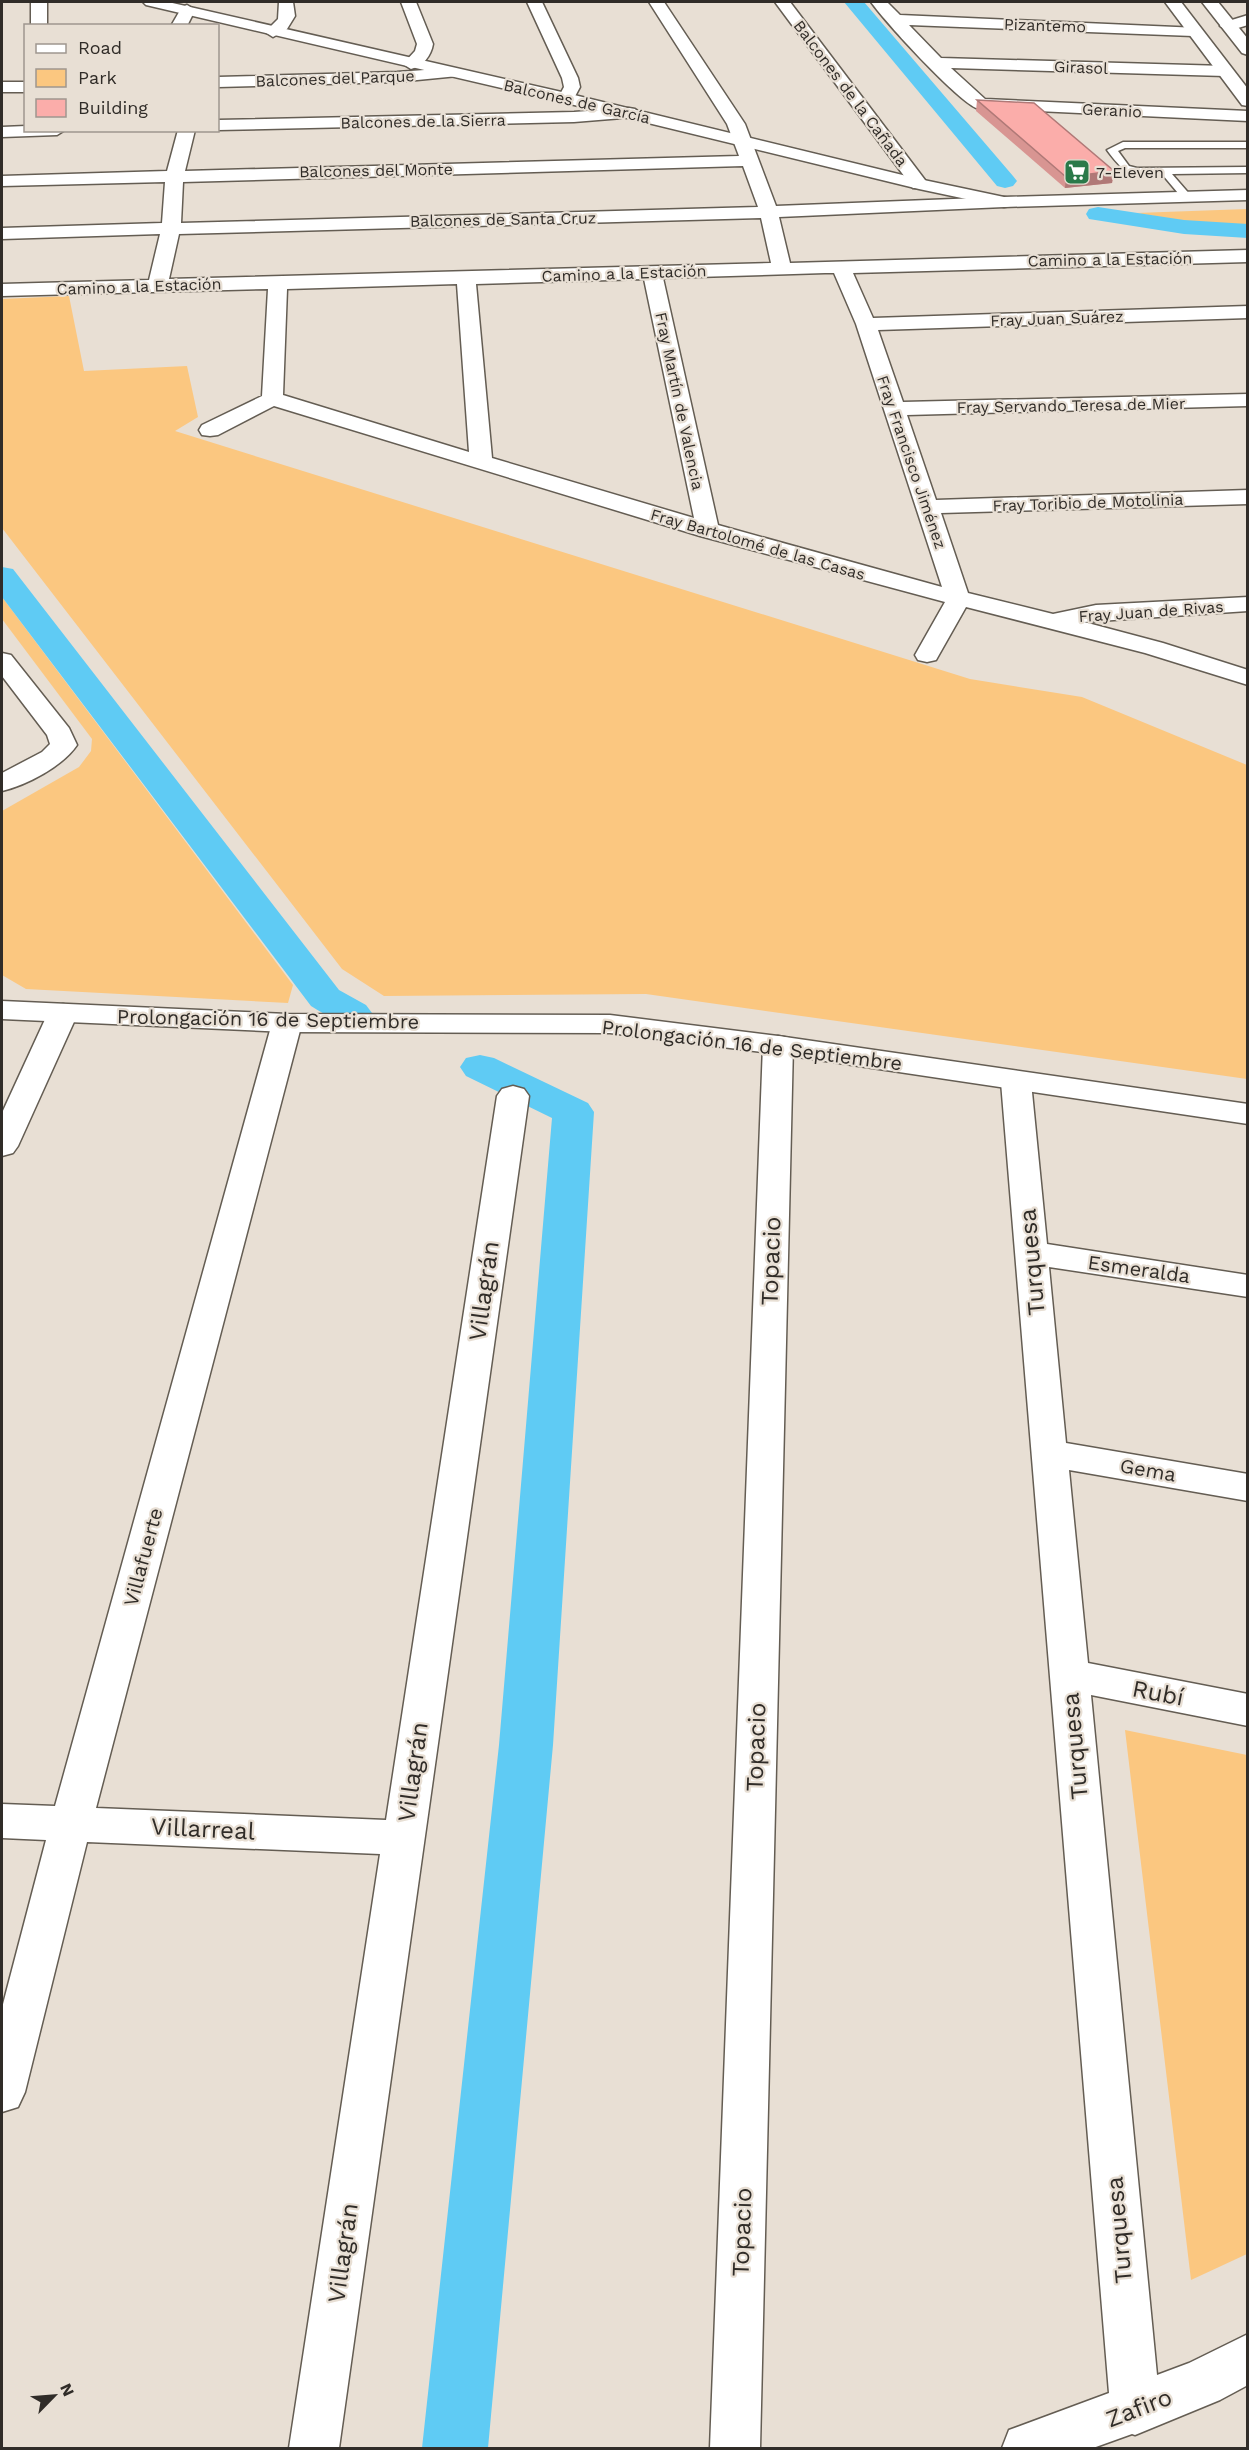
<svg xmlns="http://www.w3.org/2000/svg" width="1249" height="2450" font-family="'Work Sans',sans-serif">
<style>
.green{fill:#fbc780}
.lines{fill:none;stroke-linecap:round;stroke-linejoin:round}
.canal{fill:#5fcbf4;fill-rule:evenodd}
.service-casing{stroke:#645d53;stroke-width:3}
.minor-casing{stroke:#645d53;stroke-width:3}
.tertiary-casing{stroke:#645d53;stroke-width:3}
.secondary-casing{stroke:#645d53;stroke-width:3}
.service{fill:#fff;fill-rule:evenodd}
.minor{fill:#fff;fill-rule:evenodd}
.tertiary{fill:#fff;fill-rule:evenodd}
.secondary{fill:#fff;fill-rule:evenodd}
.wall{fill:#d89592}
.shaded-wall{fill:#b07977}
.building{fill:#fbadaa;stroke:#b07977;stroke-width:1.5}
.labels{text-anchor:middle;stroke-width:4.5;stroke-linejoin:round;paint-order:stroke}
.far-street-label{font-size:16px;fill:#302c28;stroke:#e8dfd4}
.far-poi-label{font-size:16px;fill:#302c28;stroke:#e8dfd4;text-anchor:start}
.street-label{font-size:20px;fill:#302c28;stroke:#e8dfd4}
.near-street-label{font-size:24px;fill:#302c28;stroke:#e8dfd4}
</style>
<rect width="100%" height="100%" fill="#e8dfd4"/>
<path class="green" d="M1247,209V225L1192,222L1136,213Z
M69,296L84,371L187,366L198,417L175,431L970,679L1082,697L1247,765V1079L646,994L384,996L342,969L2,528V299Z
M2,597L293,985L288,1003L26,989L2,975V811L79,767L91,751L92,739L2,619Z
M1125,1730L1247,1755V2254L1191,2280Z"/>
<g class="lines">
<path class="canal" d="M844,2H864L1013,176L1017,181L1013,186L1005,188L997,186Z
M1098,207L1184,220L1248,224V238L1184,234L1089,219L1086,214L1089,209Z
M2,567L13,569L339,990L366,1005L372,1013L366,1021C342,1027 331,1018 311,1006L2,597Z
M480,1055L494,1058L588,1103L594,1112L553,1745L488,2448H422L499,1745L552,1118L466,1076L460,1067L466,1058Z"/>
<g class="service-casing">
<path id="service" d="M1123,142H1248V148H1125L1118,151L1129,166L1137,168L1248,167V173L1172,174L1192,197L1187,200L1183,199L1162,174C1129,174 1127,177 1107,150Z"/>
</g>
<g class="minor-casing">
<path id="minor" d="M31,2H47V26H31Z
M279,2H293L295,16L287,29L273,37L265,32L278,19Z
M401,2H416L433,44C431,56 423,66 411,69L403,64L415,51L417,44Z
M527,2H542L578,78L580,87L572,102H560L558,98L564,87L562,78Z
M649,2H664L745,124L776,206L1004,197L1010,198L1013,202L1010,206L1004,207L779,217L790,263L1248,250V262L853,273L873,318L1248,306V318L878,330L903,402L1248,394V406L907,415L936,500L1248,490V504L941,513L968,593L1053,614L1096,605L1248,597V611L1084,622L1163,643L1248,670V685L1145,653L966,607L936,660L927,662L918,660L915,655L945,602L700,536L274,406L218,435L210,436L202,435L199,430L202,425L262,396L268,289L2,296V284L149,280L160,234L2,239V228L162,223L165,182L2,186V176L167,171L178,130H195L185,171L739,156L727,124ZM743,166L758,207L181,223L183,182ZM761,218L771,263L169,279L179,234ZM825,273H834L856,324L942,587L718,525L663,278ZM644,279L694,518L492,458L476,284ZM457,284L469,452L283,395L287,289Z
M775,2H790L925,180L928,184L925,188H913Z
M871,2H887L900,15L1199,28L1201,31L1199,34L1193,36L909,25L941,58L1225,66L1233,71L1225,76L951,68L985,99L1248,111V121L976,108C953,96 888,25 871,2Z
M187,5L195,10L187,26H171L182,7Z
M1248,15V25L1228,31L1220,26L1222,23Z
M452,68L460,73L458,76L397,82L218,87V77L397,72Z
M2,82H26V92H2Z
M629,108L635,109L638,113L635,117L574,122L218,130V120L574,112Z
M26,126V130H65L57,135L2,137V127Z
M2,653L11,655L69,728L77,745C63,766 27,785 2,791V773L42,752L50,744L47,735L2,676Z
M63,1004L74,1007L78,1013L18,1146L13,1153L2,1156V1113L48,1013L52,1007Z
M287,1014L298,1017L302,1023L96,1808L386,1820L497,1096L502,1089L513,1086L524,1089L529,1096L339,2448H289L380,1854L87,1842L25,2092L18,2107L2,2112V2008L46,1840L2,1838V1804L55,1806L272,1023L276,1017Z
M778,1036L789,1038L793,1045L760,2448H710L763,1045L767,1038Z
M1016,1072L1027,1075L1031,1082L1047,1244L1248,1275V1297L1049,1267L1066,1443L1248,1474V1501L1069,1470L1088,1663L1248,1694V1726L1091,1695L1157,2375L1189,2363L1248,2334V2385L1220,2400L1135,2435L1132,2434L1093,2448H1002L1009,2430L1109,2393L1001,1082L1005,1075Z"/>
</g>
<g class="tertiary-casing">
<path id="tertiary" d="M143,2H168L566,93L919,179L1004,197L1248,190V200L1004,207L919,189L566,103L146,5Z
M2,1001L287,1014L610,1015L778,1036L1248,1104V1124L778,1054L610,1033L287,1032L2,1019Z"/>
</g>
<g class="secondary-casing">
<path id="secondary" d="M1165,2H1181L1248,89V106L1242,105Z
M1202,2H1218L1248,39V55L1242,53Z"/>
</g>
<use href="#service" class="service"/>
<use href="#minor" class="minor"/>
<use href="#tertiary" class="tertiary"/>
<use href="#secondary" class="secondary"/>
</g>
<path class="wall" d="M977,100L1114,171L1112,183L1065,188L976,111Z"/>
<path class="shaded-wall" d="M1114,171L1112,183L1065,188L1066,177Z"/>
<path class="building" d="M977,100L1034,103L1114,171L1066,177Z"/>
<defs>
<g id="supermarket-square" transform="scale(1.35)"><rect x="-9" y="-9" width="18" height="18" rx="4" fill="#2a7949" stroke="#e8dfd4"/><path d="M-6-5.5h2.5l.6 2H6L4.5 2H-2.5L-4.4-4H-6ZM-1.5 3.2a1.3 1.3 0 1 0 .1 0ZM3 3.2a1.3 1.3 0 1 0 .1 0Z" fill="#fff"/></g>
</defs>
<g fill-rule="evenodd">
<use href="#supermarket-square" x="1077" y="172"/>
</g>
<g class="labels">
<g class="far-street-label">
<text transform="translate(1045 25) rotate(2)" y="6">Pizantemo</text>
<text transform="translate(1081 67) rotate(2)" y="6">Girasol</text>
<text transform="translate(335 78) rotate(-2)" y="6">Balcones del Parque</text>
<text transform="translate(851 93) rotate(53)" y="6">Balcones de la Cañada</text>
<text transform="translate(577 101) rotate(13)" y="6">Balcones de García</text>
<text transform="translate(1112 110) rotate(3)" y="6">Geranio</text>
<text transform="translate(423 121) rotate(-1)" y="6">Balcones de la Sierra</text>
<text transform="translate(376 170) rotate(-1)" y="6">Balcones del Monte</text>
<text transform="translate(503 219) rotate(-1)" y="6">Balcones de Santa Cruz</text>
<text transform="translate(1110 259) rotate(-1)" y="6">Camino a la Estación</text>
<text transform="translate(624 273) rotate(-2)" y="6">Camino a la Estación</text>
<text transform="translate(139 286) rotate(-2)" y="6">Camino a la Estación</text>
<text transform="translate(1057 318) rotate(-2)" y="6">Fray Juan Suárez</text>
<text transform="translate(680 401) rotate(78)" y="6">Fray Martín de Valencia</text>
<text transform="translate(1071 405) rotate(-1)" y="6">Fray Servando Teresa de Mier</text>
<text transform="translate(912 462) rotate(71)" y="6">Fray Francisco Jiménez</text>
<text transform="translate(1088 502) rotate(-2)" y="6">Fray Toribio de Motolinia</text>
<text transform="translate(758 544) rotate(16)" y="6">Fray Bartolomé de las Casas</text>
<text transform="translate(1151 611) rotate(-4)" y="6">Fray Juan de Rivas</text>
</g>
<g class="far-poi-label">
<text x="1096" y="178">7-Eleven</text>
</g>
<g class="street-label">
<text transform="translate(268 1019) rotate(1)" y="7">Prolongación 16 de Septiembre</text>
<text transform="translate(752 1045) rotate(7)" y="7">Prolongación 16 de Septiembre</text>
<text transform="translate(1139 1269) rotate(8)" y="7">Esmeralda</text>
<text transform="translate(1148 1470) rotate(10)" y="7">Gema</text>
<text transform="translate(143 1557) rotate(-75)" y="7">Villafuerte</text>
</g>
<g class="near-street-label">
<text transform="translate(771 1261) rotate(-88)" y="8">Topacio</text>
<text transform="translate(1032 1262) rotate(-95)" y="8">Turquesa</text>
<text transform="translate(484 1291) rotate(-82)" y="8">Villagrán</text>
<text transform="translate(1158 1693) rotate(11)" y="8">Rubí</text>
<text transform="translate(1075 1746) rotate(-95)" y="8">Turquesa</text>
<text transform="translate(756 1747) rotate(-88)" y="8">Topacio</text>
<text transform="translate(413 1772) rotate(-82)" y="8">Villagrán</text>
<text transform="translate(203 1829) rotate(3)" y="8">Villarreal</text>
<text transform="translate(1119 2230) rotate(-95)" y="8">Turquesa</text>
<text transform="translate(742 2232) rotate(-88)" y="8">Topacio</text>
<text transform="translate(343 2253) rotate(-82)" y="8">Villagrán</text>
<text transform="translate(1139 2408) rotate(-21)" y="8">Zafiro</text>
</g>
</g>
<rect width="1249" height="2450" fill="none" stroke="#302c28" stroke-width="6"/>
<rect x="24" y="24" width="195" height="108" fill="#e8dfd4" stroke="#9e978f" stroke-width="1.5"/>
<rect x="36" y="44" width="30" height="9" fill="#ffffff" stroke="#9e978f" stroke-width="1.5"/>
<text x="78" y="54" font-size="18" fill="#302c28">Road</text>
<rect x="36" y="69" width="30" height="18" fill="#fbc780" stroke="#9e978f" stroke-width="1.5"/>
<text x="78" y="84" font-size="18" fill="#302c28">Park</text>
<rect x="36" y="99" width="30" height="18" fill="#fbadaa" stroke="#9e978f" stroke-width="1.5"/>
<text x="78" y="114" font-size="18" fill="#302c28">Building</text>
<g transform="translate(54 2396) rotate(65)" stroke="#e8dfd4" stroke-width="4.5" paint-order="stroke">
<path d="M0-4.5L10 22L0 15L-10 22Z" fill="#302c28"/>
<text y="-9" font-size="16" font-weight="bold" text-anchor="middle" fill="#302c28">N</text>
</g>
</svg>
